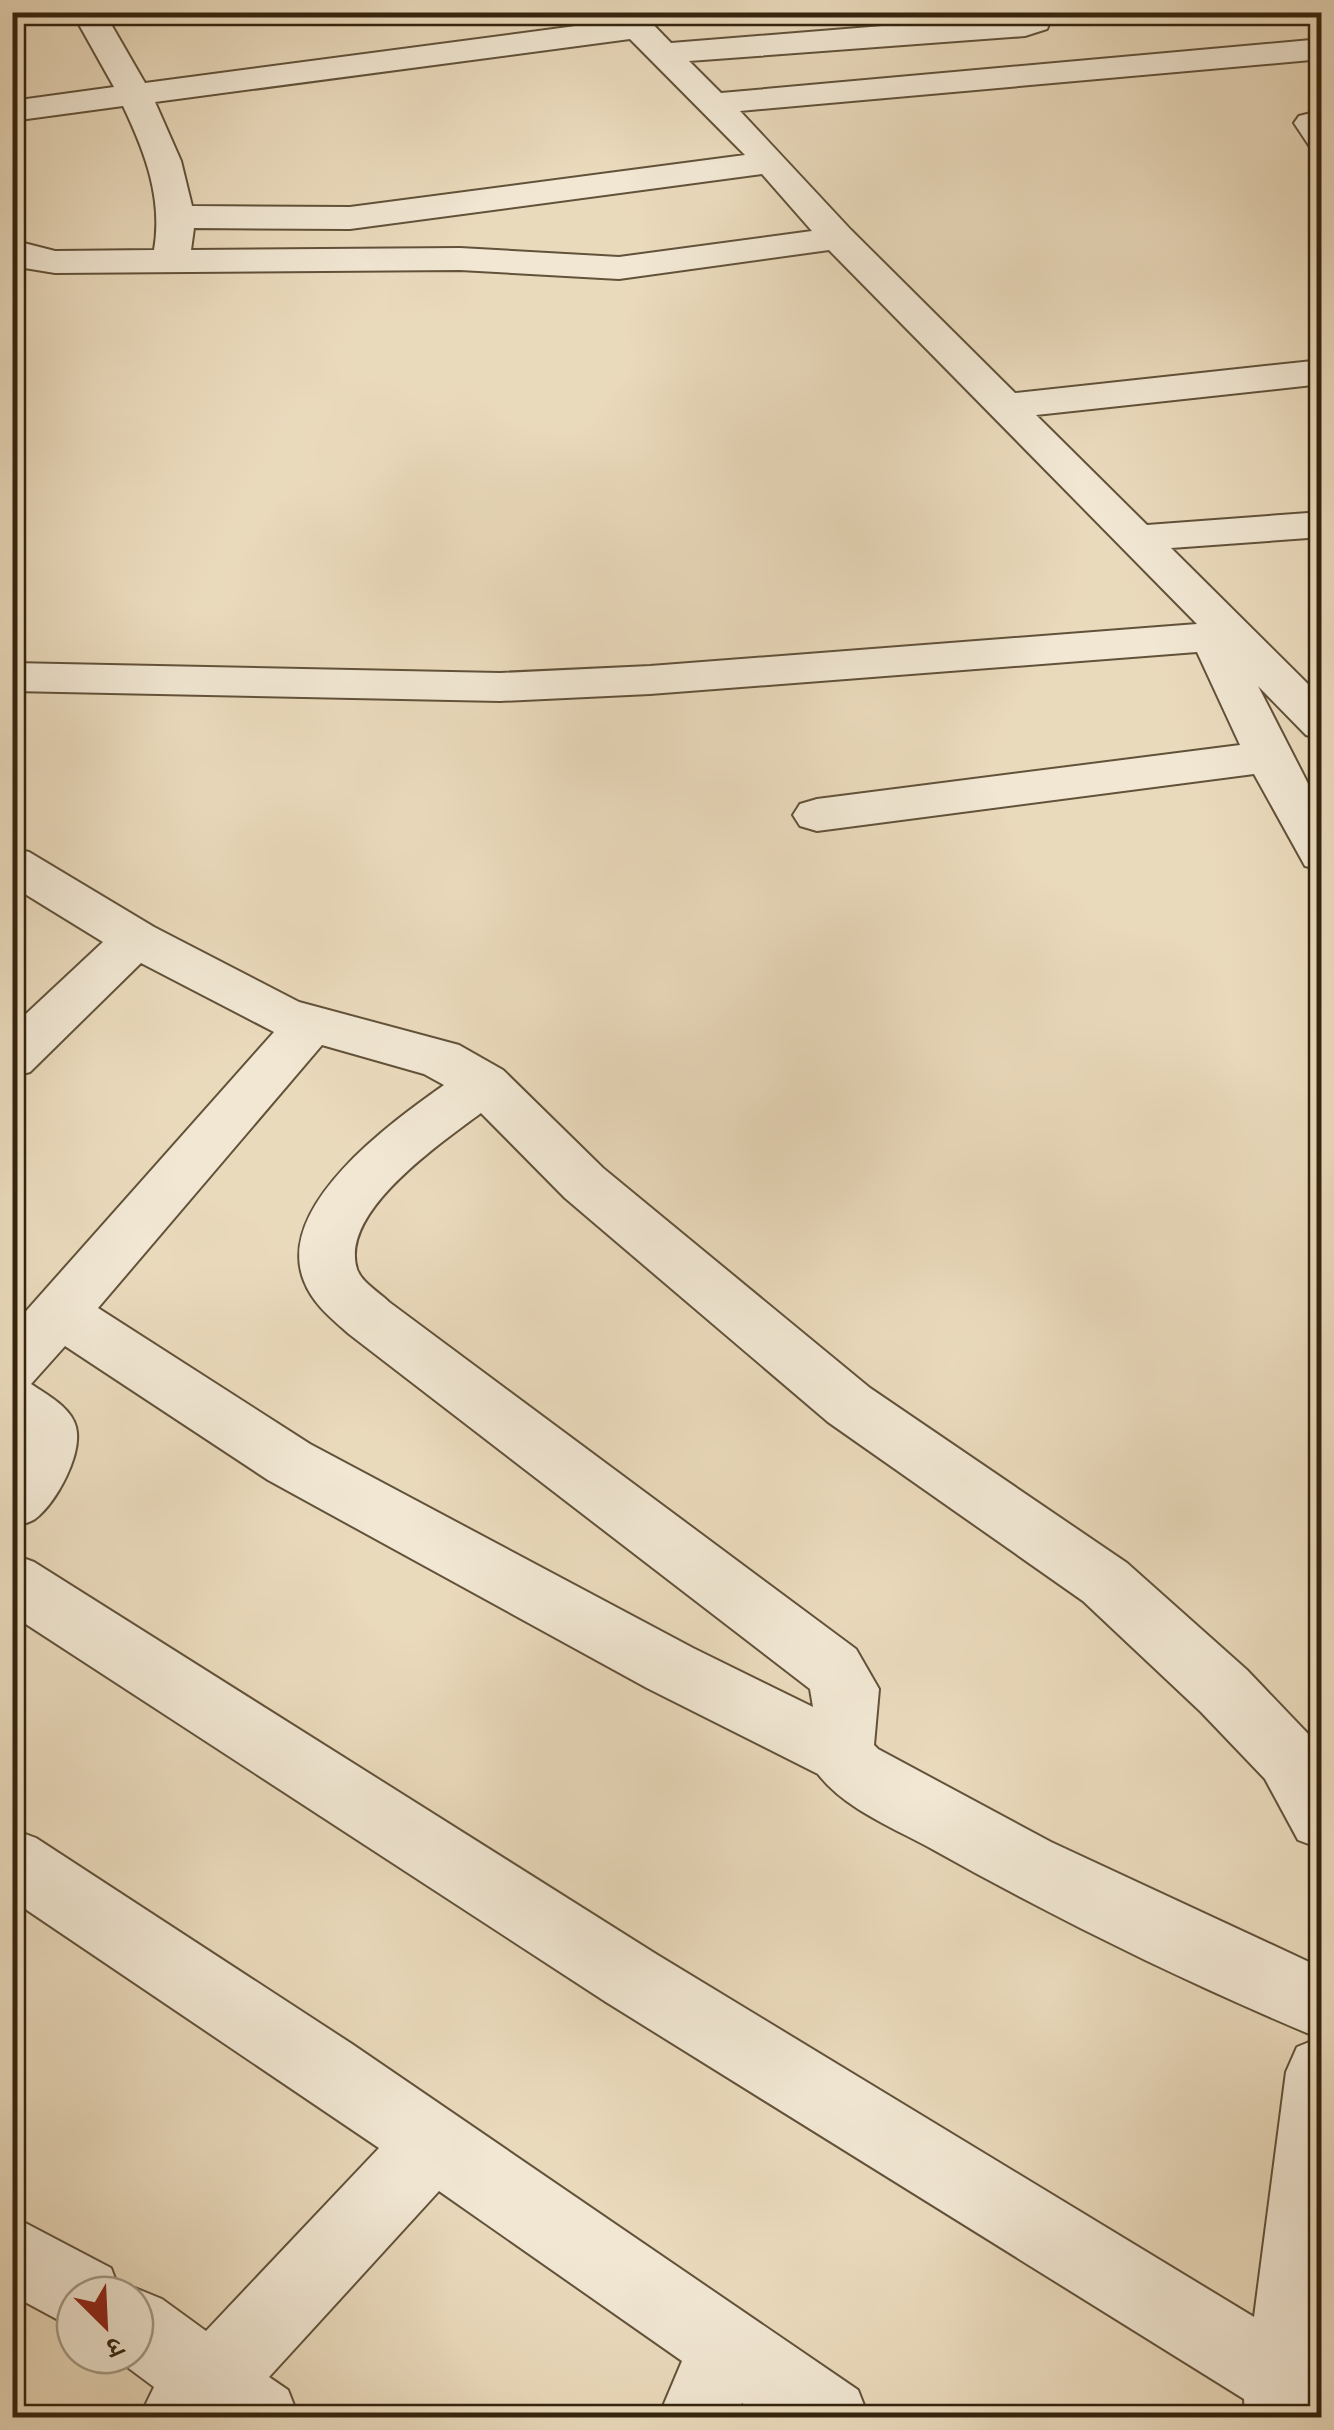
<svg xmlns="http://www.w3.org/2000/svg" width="1334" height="2430" font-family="'IM FELL French Canon','Noto Serif Devanagari',serif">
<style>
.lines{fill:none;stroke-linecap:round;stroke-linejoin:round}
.minor-casing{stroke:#62523a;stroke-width:4}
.minor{fill:#f1e7d3;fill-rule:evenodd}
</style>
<rect width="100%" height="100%" fill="#eadabc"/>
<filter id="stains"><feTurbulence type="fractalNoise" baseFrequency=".002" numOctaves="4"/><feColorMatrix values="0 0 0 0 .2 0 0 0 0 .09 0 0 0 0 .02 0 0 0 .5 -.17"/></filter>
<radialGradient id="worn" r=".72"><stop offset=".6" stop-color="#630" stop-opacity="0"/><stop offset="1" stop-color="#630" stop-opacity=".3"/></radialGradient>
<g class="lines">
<g class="minor-casing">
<path id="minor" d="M72,12H104L145,83L613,21L606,12H641L671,43L1054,12L1047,29L1025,36L689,61L721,93L1322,39V59L740,111L851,230L1015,393L1322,360V384L1036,415L1147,525L1322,512V537L1171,548L1322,698V740L1306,735L1258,686L1322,811V870L1305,866L1254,774L817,831L800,826L793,815L800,804L817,799L1240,745L1197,652L650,694L500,701L12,691V663L500,673L650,666L1197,624L829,250L619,279L460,270L55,273L12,266V240L55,251L154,250C163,199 145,152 123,106L12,121V101L114,87ZM630,39L745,155L350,207L192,206L181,161L155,102ZM762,174L812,231L619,257L460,248L191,250L194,228L350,229Z
M1311,113L1322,115V150L1310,147L1294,123L1299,116Z
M12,848L29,852L154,927L299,1002L459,1045L503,1070L603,1168L870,1388L1127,1563L1247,1670L1311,1737L1322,1755V1849L1298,1840L1265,1779L1201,1712L1083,1601L828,1422L565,1198L481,1113C441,1143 339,1212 357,1269C361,1282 379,1292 389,1302L856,1649L879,1689L874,1745L878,1749L1051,1842L1322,1968V2397L1317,2418H1245L1244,2399L606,2002L12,1615V1554L34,1562L656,1954L1254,2317L1286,2072L1297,2047L1319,2038C1187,1983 1057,1919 932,1849C894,1828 845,1809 818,1774L647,1688L268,1480L65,1346L31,1384C47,1395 71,1407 76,1427C83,1454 56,1503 35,1519C29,1523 19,1525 12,1528V1458L17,1439L12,1435V1327L274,1032L141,963L30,1072L12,1077V1027L103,942L12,886ZM322,1045L424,1074L444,1085C392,1122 274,1206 304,1281C313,1304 331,1318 349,1334L810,1689L813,1707L693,1648L310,1444L98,1308Z
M12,1829L36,1838L352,2044L858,2390L869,2418H762L742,2403L736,2418H658L682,2361L439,2191L269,2377L288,2390L299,2418H139L154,2387L111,2355H135V2295H75V2329L12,2295V2216L111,2268L121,2294L135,2288L162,2299L206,2331L379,2148L12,1900Z"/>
</g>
<use href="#minor" class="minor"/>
</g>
<rect width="1334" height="2430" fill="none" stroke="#eadabc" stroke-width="50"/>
<rect x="15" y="15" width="1304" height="2400" fill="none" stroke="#34240e" stroke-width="5"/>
<rect x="25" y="25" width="1284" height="2380" fill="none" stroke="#34240e" stroke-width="2.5"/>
<g transform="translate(105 2325) rotate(156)"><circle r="48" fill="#f1e7d3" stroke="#a59984" stroke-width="2.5"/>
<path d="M0-8L18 38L0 25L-18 38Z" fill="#8f2418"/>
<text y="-15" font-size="28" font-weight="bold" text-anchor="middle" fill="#34240e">उ</text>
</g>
<rect width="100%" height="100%" filter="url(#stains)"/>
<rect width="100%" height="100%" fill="url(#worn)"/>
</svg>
